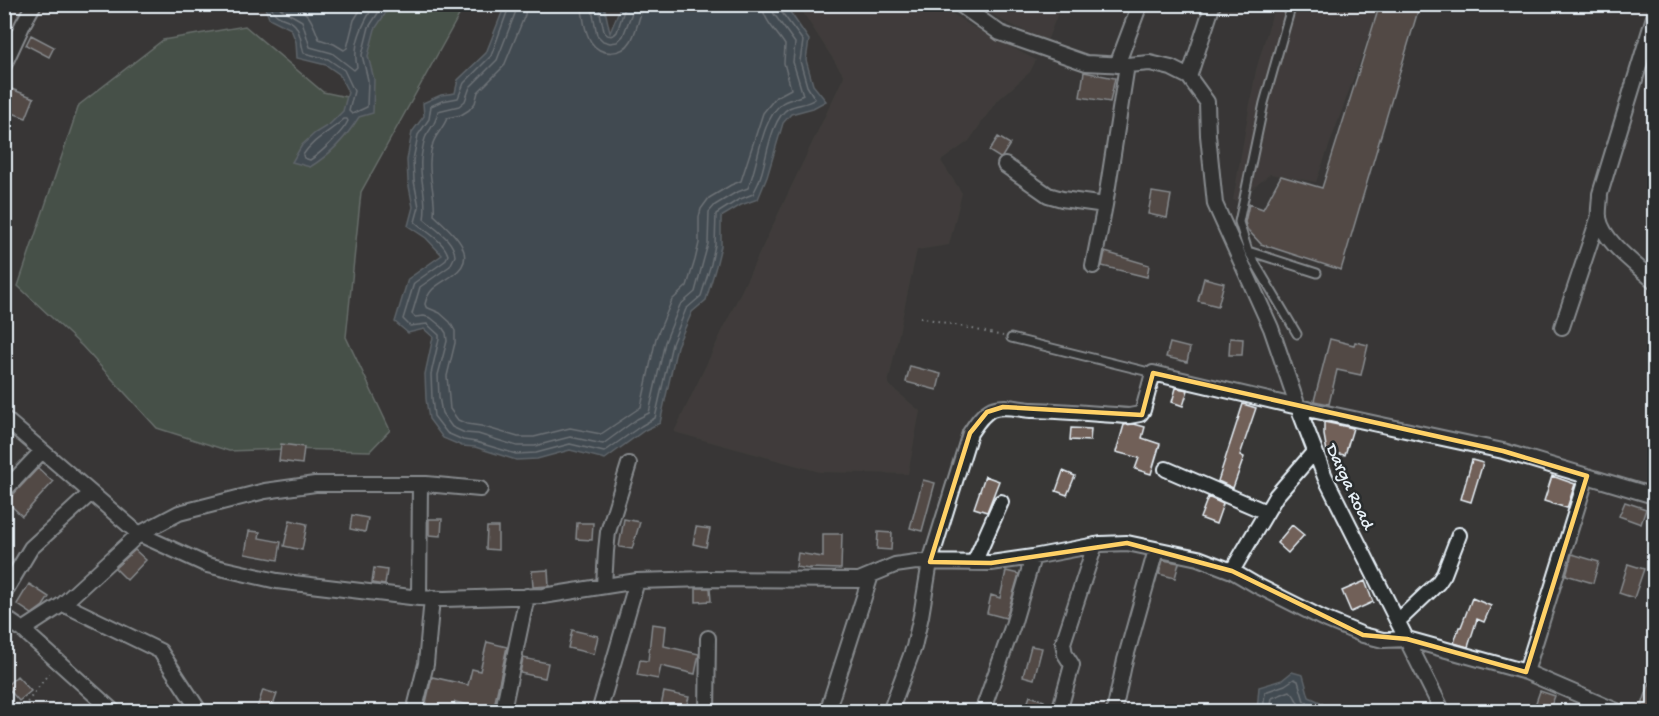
<svg xmlns="http://www.w3.org/2000/svg" width="1659" height="716" font-family="'Gochi Hand',sans-serif">
<style>
.built{fill:#494340}
.green{fill:#58705d;stroke:#a0b0aa;stroke-width:1.5}
.water{fill:#4e6271;stroke:#8c9ba7;stroke-width:1.5}
.lines{fill:none;stroke-linecap:round;stroke-linejoin:round}
.shore{stroke:#aab8c2;stroke-width:1.5}
.building{fill:#716058;stroke:#e8f1f8;stroke-width:1.5}
.service-casing{stroke:#e8f1f8;stroke-width:11}
.minor-casing{stroke:#e8f1f8;stroke-width:18}
.path{stroke:#e8f1f8;stroke-width:2;stroke-dasharray:1.5 4.5;stroke-linecap:butt}
.service{stroke:#2a2d2e;stroke-width:7}
.minor{stroke:#2a2d2e;stroke-width:14}
.marked{fill:none;stroke:#ffd166;stroke-width:4.5;stroke-linejoin:round}
.labels{text-anchor:middle;stroke-width:5;stroke-linejoin:round;paint-order:stroke}
.street-label{font-size:18px;fill:#e8f1f8;stroke:#2a2d2e}
</style>
<rect width="100%" height="100%" fill="#383736"/>
<filter id="ink" filterUnits="userSpaceOnUse"><feTurbulence type="fractalNoise" baseFrequency=".0167" numOctaves="2"/><feDisplacementMap in="SourceGraphic" scale="12" xChannelSelector="R" yChannelSelector="G"/><feConvolveMatrix kernelMatrix="1 2 1 2 8 2 1 2 1" color-interpolation-filters="sRGB"/></filter>
<g filter="url(#ink)">
<path class="built" d="M798,5H939L971,26L1036,60L1030,72L996,102L969,141L941,161L962,193L949,245L917,250L888,384L920,411L908,474L820,472L674,432L844,76Z
M980,5H1061L1047,41L1001,20Z
M1275,5H1380L1316,182L1270,174L1238,201L1233,200L1256,70Z"/>
<path class="green" d="M379,5H475L462,10L361,192L346,337L390,430L370,451L285,449L229,451L157,428L82,346L18,286L79,105L163,40L245,26L323,92L361,100V34Z"/>
<path class="water" d="M264,5H391L375,29L368,56L374,79L373,113L359,117C347,136 330,155 310,167L292,162L302,145L315,133L330,124L343,111L348,92L339,74L326,65L297,58L296,42L291,29L269,18Z
M782,5L788,9L809,40L806,60L813,85L826,101L813,108L791,114L783,123L767,177L758,199L741,205L721,217V246L716,266L706,300L692,312L677,346L660,423L645,430L605,459L570,450L537,459L516,460L475,447L462,446L443,438L429,419L426,399L425,374L433,337L424,329L408,333L395,322L408,279L442,255L426,238L408,226L413,207L408,181L407,160L412,132L424,116L423,103L441,95L455,93L458,80L486,53L505,5H604L610,33L621,5Z
M1292,672L1303,675L1309,697L1320,702L1332,711H1257L1259,687L1282,680Z"/>
<g class="lines">
<path class="shore" d="M270,4C277,23 286,15 295,25C301,32 301,45 304,53L328,59L344,70L354,91L349,111L352,114L367,107L368,80L362,55L369,27L384,4
M278,4L281,9L302,21L310,47L332,53L354,70L357,67C352,44 363,23 375,4
M292,4C311,14 312,21 319,39L334,44L344,50L347,48L354,20L364,4
M510,4L491,56L464,83L458,98L442,101L431,106L429,119L418,135L413,160L414,181L419,207L415,222C426,232 444,241 448,255L445,261L414,283L403,319L410,326L427,324L439,335V339L431,374L432,398L434,416L447,433L463,440L476,442L516,454L536,453L570,444L604,452L641,426L655,418L672,344L686,309L701,296L711,264L715,245L716,214L738,200L753,194C757,187 760,180 762,172C767,155 772,117 789,108C797,104 807,105 815,99L807,86L800,61L803,41L780,10L779,4
M517,4L516,11L497,60L470,87L465,101L459,106L438,111C436,123 432,126 426,136C423,142 422,152 421,159C419,180 428,197 424,219C435,229 454,240 455,256L450,266L420,287L412,314L415,317L424,316L431,318L442,327L446,333L447,341L438,375L439,397L442,413L452,427L465,433L478,434L517,446H535L570,437L603,444L637,419L649,413L665,342L680,305L695,292L703,262L708,244L709,212L715,205L735,193L748,188C759,163 760,123 781,104C787,99 796,99 803,95L793,62L795,43L774,14L771,4
M526,4L525,15L504,66L478,92L475,103L469,110L461,115L447,118C444,127 436,134 433,143C431,149 430,156 430,162C429,180 436,197 434,215C450,230 482,255 453,275C439,285 429,287 425,304L426,307L440,313L450,322L455,331V343L447,376L450,409L458,420L467,424L481,426L518,437H534L570,428L601,434L641,407L656,338L672,300L687,286L695,260L699,243V217L701,209L709,198L731,185L741,181L763,113L776,97L791,89L784,63L785,45C777,32 763,20 762,4
M582,4C582,15 585,32 591,42C600,56 622,56 631,41C634,36 636,29 638,23C640,16 642,11 643,4
M591,4L597,35L603,41L610,43L617,42L623,36L633,10L634,4
M598,4L604,31C607,37 613,37 617,32L626,4
M344,119H347L348,121C343,132 320,154 310,160L304,158L303,155C313,139 331,131 344,119Z
M1263,712L1265,692L1285,685L1294,679L1298,681L1304,701L1316,707L1322,712
M1270,712L1272,698L1290,691C1299,698 1294,705 1308,712"/>
</g>
<path class="building" d="M1380,4H1420L1341,270L1261,244L1247,229L1245,222L1249,204L1263,209L1281,176L1322,188Z
M31,35L54,47L49,57L26,45Z
M1084,72L1115,78L1110,102L1080,97Z
M9,88L34,98L26,118L4,110V99Z
M998,137L1010,144L1002,157L1000,158L989,151Z
M1152,192L1171,195L1167,218L1148,214Z
M1105,252L1149,265L1147,277L1102,266Z
M1204,278L1224,283L1218,306L1198,301Z
M1230,338L1243,339L1242,355H1229Z
M1330,339L1354,345L1355,342L1368,345L1361,375L1337,370L1329,404L1314,401Z
M1170,343L1190,348L1187,362L1166,357Z
M910,366L941,374L937,390L906,382Z
M1176,388L1188,390L1183,406L1172,402Z
M1243,404L1256,408L1240,455L1244,457L1233,488L1218,481Z
M1324,422L1353,428L1345,455L1327,452L1324,435Z
M1134,424L1145,427L1142,438L1160,444L1151,474L1135,469L1139,458L1116,452L1124,425Z
M1071,428L1091,429L1090,441L1070,440Z
M281,444L304,447L302,464L279,461Z
M1472,460L1483,463L1471,502L1461,499Z
M38,468L53,482L22,516L5,500L11,497Z
M1063,471L1075,476L1067,495L1056,491Z
M985,476L999,481L987,512L974,508Z
M1552,476L1575,484L1567,508L1544,501Z
M923,480L935,483L922,531L910,528Z
M1208,497L1223,504L1216,524L1200,518Z
M1625,502L1646,509L1641,524L1619,516Z
M352,515L368,518L365,532L350,529Z
M429,519H442L441,536L429,535Z
M624,519L640,522L632,549L619,547Z
M290,520L307,524L302,550L284,546Z
M577,523H593L592,540L576,539Z
M1292,525L1304,535L1288,553L1277,543Z
M487,527H498V550L486,549Z
M696,527L710,529L706,547L693,544Z
M249,531L260,532L259,538L281,542L278,560L245,554Z
M878,532L892,533L891,550L877,549Z
M823,534H842L841,569L809,568V569L796,567L798,553L823,557Z
M135,550L146,560L127,580L115,568Z
M1572,554L1599,562L1593,583L1566,575Z
M1163,560L1179,563L1175,578L1159,574Z
M1628,564L1644,569L1634,598L1619,593Z
M374,568L387,570L385,585L372,583Z
M548,570L549,586L533,587L532,571Z
M1006,571L1019,574L1006,618L987,613L991,595L1000,598Z
M1365,581L1373,602L1351,612L1342,591Z
M29,584L49,597L43,606L32,614L17,604Z
M696,588H710L711,601L696,602Z
M1472,598L1491,606L1484,622L1477,619L1468,647L1454,643L1459,627H1461Z
M652,624L666,626L664,646L699,654L695,674L661,666L658,679L637,675L640,660L648,661Z
M572,630L598,636L594,654L568,648Z
M487,642L507,647L493,711L455,702L453,711H424L432,677L468,685L472,669L480,671Z
M1031,646L1042,648L1034,679L1023,676Z
M523,658L548,663L545,678L520,673Z
M1653,673H1654V711H1640Z
M17,676L31,691L19,701L6,686Z
M263,690L277,694L271,711H256Z
M1540,691L1555,696L1549,711H1533Z
M664,692L689,697L685,711H660Z
M1030,696L1044,701L1040,711L1025,710Z"/>
<g class="lines">
<g class="service-casing">
<path id="service" d="M1292,4L1264,103L1239,222L1248,251L1317,273
M1248,251L1297,334
M1011,338L1153,373"/>
</g>
<g class="minor-casing">
<path id="minor" d="M959,4L1000,33L1086,63L1127,65L1150,63L1171,68L1189,77L1207,102L1208,135L1215,204L1271,328L1298,407L1503,451L1654,496
M1654,17L1600,194C1600,202 1598,210 1599,218C1603,242 1637,265 1654,281
M4,65L23,24L34,4
M1117,65L1140,4
M1189,77L1213,4
M1005,165L1048,195L1062,199L1105,205
M1093,266L1105,205L1127,65
M1562,327L1599,216
M4,418L139,534L207,565L277,581L419,598L444,599L543,596L637,581L707,579L859,580L895,565L916,562L991,563L1033,557L1101,544L1127,543L1198,558L1232,571L1256,585L1322,618L1363,635L1383,640L1407,639L1526,672L1619,712
M1166,469L1266,512
M4,491L42,451
M974,563L1001,502
M1232,571L1276,496L1314,452
M604,586L606,551L608,532L629,464
M4,593L31,548L91,493
M419,598L420,484
M63,604L160,651L200,712
M4,617L23,630L114,712
M1398,621L1438,583L1444,574L1459,535
M23,630L63,604L139,534L179,513L265,491L315,484H426L480,489
M1526,672L1587,476
M503,710L527,596
M414,712L426,664L432,598
M599,712L637,581
M707,712L708,638
M827,712L871,575
M890,712L914,647L921,616L930,562L970,433C976,424 982,414 992,409C1006,404 1021,410 1034,410C1066,411 1097,414 1129,416L1140,414L1143,410L1153,373L1298,407L1325,477L1443,712
M982,712L1013,625L1033,557
M1059,712L1072,665L1065,654L1063,643L1095,545
M1114,712L1125,660L1156,550"/>
</g>
<path class="path" d="M920,317L1003,336
M20,712L49,673"/>
<use href="#service" class="service"/>
<use href="#minor" class="minor"/>
</g>
</g>
<path d="M0 0H1659V716H0ZM1153,373L1503,451L1587,476L1526,672L1407,639L1363,635L1232,571L1127,543L991,563L930,562L970,433L987,412L1003,407L1142,415Z" fill="#383736" fill-opacity=".55" fill-rule="evenodd"/>
<path class="marked" d="M1153,373L1503,451L1587,476L1526,672L1407,639L1363,635L1232,571L1127,543L991,563L930,562L970,433L987,412L1003,407L1142,415Z"/>
<g class="labels">
<g class="street-label">
<text transform="translate(1351 486) rotate(65)" y="6">Darga Road</text>
</g>
</g>
<rect width="1659" height="716" fill="none" stroke="#2a2d2e" stroke-width="24"/>
<rect x="12" y="12" width="1635" height="692" fill="none" stroke="#e8f1f8" stroke-width="2" filter="url(#ink)"/>
</svg>
